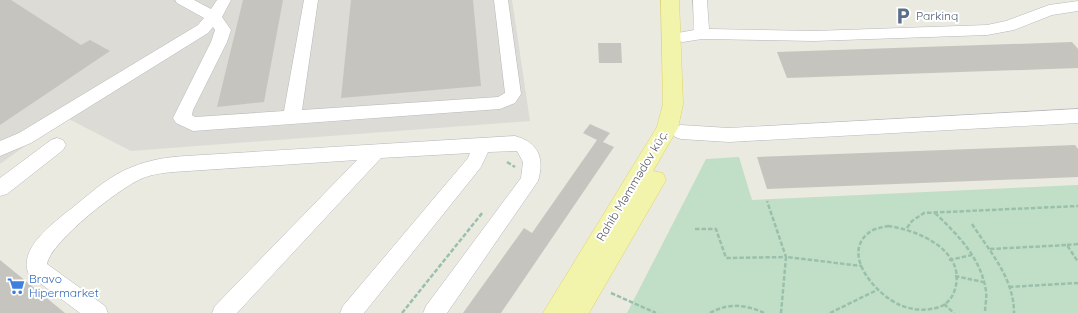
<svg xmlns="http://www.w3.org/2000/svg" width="1078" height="313" font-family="Quicksand,sans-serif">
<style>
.industrial{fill:#dcdbd5}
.green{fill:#c0dfc6}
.building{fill:#c6c4be}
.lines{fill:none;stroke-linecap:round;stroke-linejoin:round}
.minor-casing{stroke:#b6b7bc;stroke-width:1}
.major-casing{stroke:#dfd465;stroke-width:1}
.path{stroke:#9ac0ac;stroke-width:2.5;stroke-dasharray:4.5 2;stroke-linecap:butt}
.minor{fill:#fff;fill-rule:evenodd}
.major{fill:#f3f4ac;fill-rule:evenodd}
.labels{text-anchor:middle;stroke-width:4;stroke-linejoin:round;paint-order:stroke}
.service-label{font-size:12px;fill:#4e5e75;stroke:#fff;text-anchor:start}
.street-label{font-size:12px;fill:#595b60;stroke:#fff}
.shop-label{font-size:12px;fill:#366cbe;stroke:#fff;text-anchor:start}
</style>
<rect width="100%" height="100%" fill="#eaeae1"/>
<path class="industrial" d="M0,0H512L530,121L131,151L65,117L0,164Z"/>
<path class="green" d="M739,157L752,200L1078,185V313H627L706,159Z"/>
<path class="building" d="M0,0H11L81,45L90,40L110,51L0,125Z
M243,0H283L264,102L217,107Z
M351,0H473L481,86L341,98Z
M1072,42L1078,49V68L787,78L777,52Z
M598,43H621L622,63H599Z
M590,124L610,133L603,142L614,147L501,313H463L524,228L532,233L597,140L583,133Z
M1075,145L1078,149V177L767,189L757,157Z
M0,260L65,313H0Z"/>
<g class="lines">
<g class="minor-casing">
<path id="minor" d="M175,0H194L211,9L217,0H231L222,17L231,30L227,42L193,110L192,115L195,117L284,111L304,0H318L302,110L498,97L505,93L494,0H508L521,94L515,103L500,109L193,131L176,123L173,118L211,42L215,30L213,27L208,33L31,143L0,156V141L19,133L198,25L204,18L177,3Z
M693,0H707L709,29L814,31L987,25L1006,21L1049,5L1078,1V11L1052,15L1014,30L987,35L814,41L702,39L683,42L678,41L675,37L678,33L694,30Z
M1078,109V123L729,142L681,139L675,137L672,132L675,127L681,125L729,128Z
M515,136C538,142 545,158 538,181L447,313H423L426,306L521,178L523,162L517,151L488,152L481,167L364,313H340L343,306L468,158L470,153L381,158L237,313H212L215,306L357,160L173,172C163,173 153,174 143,178C122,186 50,242 47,264L105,306L108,313H80L29,275C16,247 59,219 77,204C94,190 111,175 132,167C149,160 167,157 186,156Z
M57,138L63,140L66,145L63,150L7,194L0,196V178L51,140Z"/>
</g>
<g class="major-casing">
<path id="major" d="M661,0H679L683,104L678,128L653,171L663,173L666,180L589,313H543L657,127L663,104Z"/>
</g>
<path class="path" d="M507,162L515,167
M935,213C958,235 981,258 986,291C987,298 985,306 985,313
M972,224C990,252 1014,278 1014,313
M888,226C919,230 969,252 954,292C951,300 945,306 936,308C925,311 911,310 900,305C876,295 837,251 873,230C878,228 883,227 888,226Z
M907,228L912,221L924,213L1078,206
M695,229H716L726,258L786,257L767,201
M1067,245L1078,244
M990,249L1067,245L1078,262
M949,260L972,255
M955,276L983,282
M1009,287L1078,283
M611,293L656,313
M944,304L954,313
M402,313L483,212
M710,313C728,303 745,304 764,313
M781,313L786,257L862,266
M830,313L877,290"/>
<use href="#minor" class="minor"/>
<use href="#major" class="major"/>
</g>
<defs>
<g id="parking-bare" transform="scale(1.38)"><path d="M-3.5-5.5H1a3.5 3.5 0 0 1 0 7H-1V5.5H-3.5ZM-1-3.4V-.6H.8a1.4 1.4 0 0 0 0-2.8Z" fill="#5c6f8a" stroke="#fff" stroke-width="2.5" paint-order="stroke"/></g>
<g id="supermarket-bare" transform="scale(1.38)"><path d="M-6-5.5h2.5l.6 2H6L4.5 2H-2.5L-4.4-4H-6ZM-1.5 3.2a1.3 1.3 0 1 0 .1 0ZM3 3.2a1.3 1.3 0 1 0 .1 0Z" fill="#3f7fe0" stroke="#fff" stroke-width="2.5" paint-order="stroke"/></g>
</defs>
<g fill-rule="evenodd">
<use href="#parking-bare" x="903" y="16"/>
<use href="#supermarket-bare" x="16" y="286"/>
</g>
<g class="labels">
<g class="service-label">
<text x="916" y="20">Parkinq</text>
</g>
<g class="street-label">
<text transform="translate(632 186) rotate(-59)" y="4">Rahib Məmmədov küç.</text>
</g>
<g class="shop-label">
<text x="29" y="283">Bravo<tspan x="29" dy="14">Hipermarket</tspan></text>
</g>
</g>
</svg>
